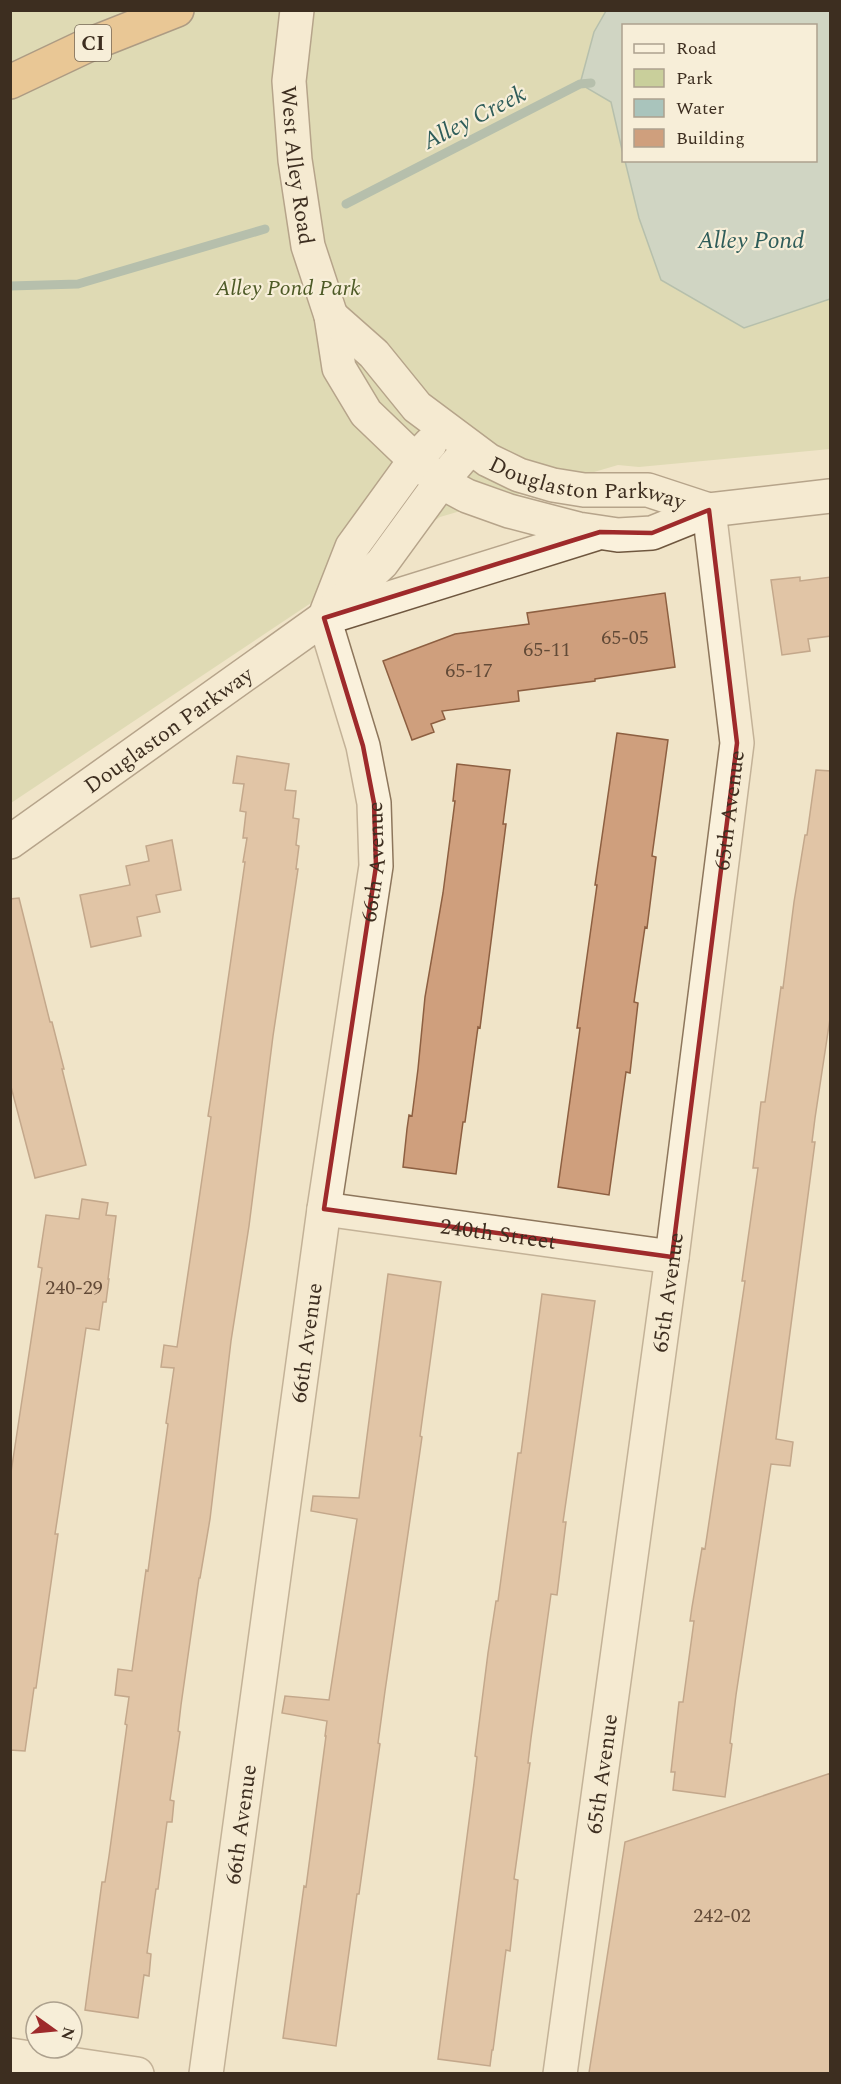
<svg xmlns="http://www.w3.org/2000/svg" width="841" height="2084" font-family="Spectral,serif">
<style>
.green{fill:#c9cf9b;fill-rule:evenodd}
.water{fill:#a9c4bc;stroke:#6f938a;stroke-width:1.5}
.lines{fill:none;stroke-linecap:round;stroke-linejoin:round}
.stream{stroke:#6f938a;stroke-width:9}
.building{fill:#cf9f7d;stroke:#8d5f41;stroke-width:1.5}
.street-casing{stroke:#8d765c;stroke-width:36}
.secondary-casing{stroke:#6f573f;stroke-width:36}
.highway-casing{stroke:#5b4430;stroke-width:36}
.street{stroke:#faf1dc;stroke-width:33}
.secondary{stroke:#faf1dc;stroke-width:33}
.highway{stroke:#e0a458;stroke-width:33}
.marked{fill:none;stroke:#9e2a2b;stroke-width:4.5;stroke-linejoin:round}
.labels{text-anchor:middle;stroke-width:4.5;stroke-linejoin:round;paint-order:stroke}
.number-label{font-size:20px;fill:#624a37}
.shield{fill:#f7eed8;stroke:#756857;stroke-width:1.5}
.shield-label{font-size:21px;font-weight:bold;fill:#3d2e20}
.street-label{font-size:22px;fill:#3d2e20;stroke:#f7eed8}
.park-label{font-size:22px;font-style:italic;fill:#4d5a26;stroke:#f7eed8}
.water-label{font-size:24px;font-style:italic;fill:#2f5d5a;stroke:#f7eed8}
</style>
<rect width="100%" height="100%" fill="#f0e4c8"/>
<path class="green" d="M11,11H830V449L639,467L618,465L440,517L11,803ZM624,26H816V160H624Z"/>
<path class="water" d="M606,11H830V299L744,328L661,280L639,218L625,161L816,160V26H624L623,154L611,102L580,84L594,32Z"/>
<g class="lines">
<path class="stream" d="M346,204L580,84L591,83
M10,286L78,284L265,229"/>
</g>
<path class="building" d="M800,577V581L831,577V636L808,639L810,651L782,655L771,580Z
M665,593L675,667L595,679V681L518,691L519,701L442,711L445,719L431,724L434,732L412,740L383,661L455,634L529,624L527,613Z
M617,733L668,740L652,856L656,857L647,928L645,927L634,1002L638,1003L630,1073L626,1072L609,1195L558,1187L580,1028H577L597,885H595Z
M237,756L289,764L285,790L296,791L293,818L299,819L296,845L299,846L296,869H298L273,1036L249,1226L231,1341L210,1519L200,1578H199L181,1705L178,1731L180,1732L170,1800L174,1801L172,1822H167L158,1889H156L147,1953L151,1954L149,1976L144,1975L138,2018L85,2010L102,1882H105L109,1856L127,1725L125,1724L129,1697L115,1695L118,1669L132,1671L146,1570L148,1571L168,1424L166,1423L174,1368L161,1367L164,1345L177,1347L197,1213L211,1117L208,1116L212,1091L245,862H243L247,838H243L246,812L240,811L244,784L233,783Z
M457,764L510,770L503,824H506L480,1028L478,1027L465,1122H463L456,1174L403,1167L407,1129L409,1115L412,1116L418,1069L425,997L443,893L455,801H453Z
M816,770L831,771V1012L815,1118L812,1142H815L776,1439L793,1442L790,1466L771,1464L736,1695L730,1743L732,1744L725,1797L673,1790L675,1772H671L679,1702H683L694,1621H690L692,1607L702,1548L705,1549L745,1281H742L758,1168H753L761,1102H765L781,987L783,988L794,902L805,835H807Z
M172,840L181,890L156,895L160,912L137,917L141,936L91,947L80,895L130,885L126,866L149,861L146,846Z
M19,898L50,1022H52L64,1069H62L86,1165L35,1178L10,1083V899Z
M82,1199L108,1203L106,1215L116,1216L108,1279H109L106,1302H103L99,1330L86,1328L59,1508L55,1534H58L36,1688H34L25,1751L10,1750V1479L42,1268L38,1267L46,1215L79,1219Z
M388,1274L441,1282L420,1436L422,1437L418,1465L385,1691L378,1743L380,1744L359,1894H357L336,2046L283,2038L304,1886L306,1887L326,1736H325L327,1721L282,1713L285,1696L329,1700L357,1519L311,1511L313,1496L359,1498Z
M542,1294L595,1301L563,1522H566L557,1595L551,1594L531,1738L528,1763H530L514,1879L518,1880L510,1951L506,1950L493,2050H492L490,2066L438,2059L474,1783L477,1757L475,1756L488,1653L496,1601H498L518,1453H521Z
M831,1773V2073H589L625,1842Z"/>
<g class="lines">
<g class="street-casing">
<g id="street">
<path id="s1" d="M324,1209L672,1257"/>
<path d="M10,2055L137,2074"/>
<path id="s2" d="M206,2074L324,1209L376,866L374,803L363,746L324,618"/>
<path id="s3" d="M560,2074L672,1257L737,743L709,510"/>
</g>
</g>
<g class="secondary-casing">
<g id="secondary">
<path id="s4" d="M297,10L289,81L295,160L308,246L331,316L339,368L366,413L415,460L441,482L467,496L509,511L578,529L618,535L652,533L709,510L830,496"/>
<path id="s5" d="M331,316L374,354L417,407L488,460L519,475L553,485L584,490H648L709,510"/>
<path d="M327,611L352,547L415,460L430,444"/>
<path d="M332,616L595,534"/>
<path id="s6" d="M10,842L324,618L382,563L441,482L470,448"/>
</g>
</g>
<g class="highway-casing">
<path id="highway" d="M10,82L86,46L177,10"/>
</g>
<use href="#street" class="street"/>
<use href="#secondary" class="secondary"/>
<use href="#highway" class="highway"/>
</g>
<path d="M0 0H841V2084H0ZM709,510L737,743L672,1257L324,1209L376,866L374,803L363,746L324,618L574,540L600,532L652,533Z" fill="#f0e4c8" fill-opacity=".55" fill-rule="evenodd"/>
<path class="marked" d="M709,510L737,743L672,1257L324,1209L376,866L374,803L363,746L324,618L574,540L600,532L652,533Z"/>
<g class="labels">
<g class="number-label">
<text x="625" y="644">65-05</text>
<text x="547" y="656">65-11</text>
<text x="469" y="677">65-17</text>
<text x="74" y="1294">240-29</text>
<text x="722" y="1922">242-02</text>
</g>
<rect class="shield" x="75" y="25" width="36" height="36" rx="4.5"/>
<g class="shield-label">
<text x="93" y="50">CI</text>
</g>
<g class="street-label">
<text dy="8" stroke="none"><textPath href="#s4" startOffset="156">West Alley Road</textPath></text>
<text dy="8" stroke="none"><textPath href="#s5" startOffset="318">Douglaston Parkway</textPath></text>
<text dy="8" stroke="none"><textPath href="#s6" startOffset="194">Douglaston Parkway</textPath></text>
<text dy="8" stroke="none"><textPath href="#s3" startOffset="1275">65th Avenue</textPath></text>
<text dy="8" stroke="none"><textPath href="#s2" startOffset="1224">66th Avenue</textPath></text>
<text dy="8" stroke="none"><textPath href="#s1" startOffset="176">240th Street</textPath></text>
<text dy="8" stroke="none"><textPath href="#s3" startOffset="789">65th Avenue</textPath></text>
<text dy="8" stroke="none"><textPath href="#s2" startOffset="738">66th Avenue</textPath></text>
<text dy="8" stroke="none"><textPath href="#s3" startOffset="303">65th Avenue</textPath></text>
<text dy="8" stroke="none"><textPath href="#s2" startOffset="252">66th Avenue</textPath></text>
</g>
<g class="park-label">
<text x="288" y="295">Alley Pond Park</text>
</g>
<g class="water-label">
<text transform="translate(474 117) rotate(-27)" y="8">Alley Creek</text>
<text x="751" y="248">Alley Pond</text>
</g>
</g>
<rect width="841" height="2084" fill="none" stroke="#3d2e20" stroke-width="24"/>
<rect x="622" y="24" width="195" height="138" fill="#f7eed8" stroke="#ada18e" stroke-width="1.5"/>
<rect x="634" y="44" width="30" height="9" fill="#faf1dc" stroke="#ada18e" stroke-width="1.5"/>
<text x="676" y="54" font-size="18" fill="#3d2e20">Road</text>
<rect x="634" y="69" width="30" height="18" fill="#c9cf9b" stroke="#ada18e" stroke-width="1.5"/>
<text x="676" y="84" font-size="18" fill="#3d2e20">Park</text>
<rect x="634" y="99" width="30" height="18" fill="#a9c4bc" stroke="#ada18e" stroke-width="1.5"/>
<text x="676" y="114" font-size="18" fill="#3d2e20">Water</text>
<rect x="634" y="129" width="30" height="18" fill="#cf9f7d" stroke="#ada18e" stroke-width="1.5"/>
<text x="676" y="144" font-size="18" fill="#3d2e20">Building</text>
<g transform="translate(54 2030) rotate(105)"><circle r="28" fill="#f7eed8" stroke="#ada18e" stroke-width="1.5"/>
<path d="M0-4.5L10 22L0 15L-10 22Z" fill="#9e2a2b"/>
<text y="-9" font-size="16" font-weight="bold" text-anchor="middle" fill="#3d2e20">N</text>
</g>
</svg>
